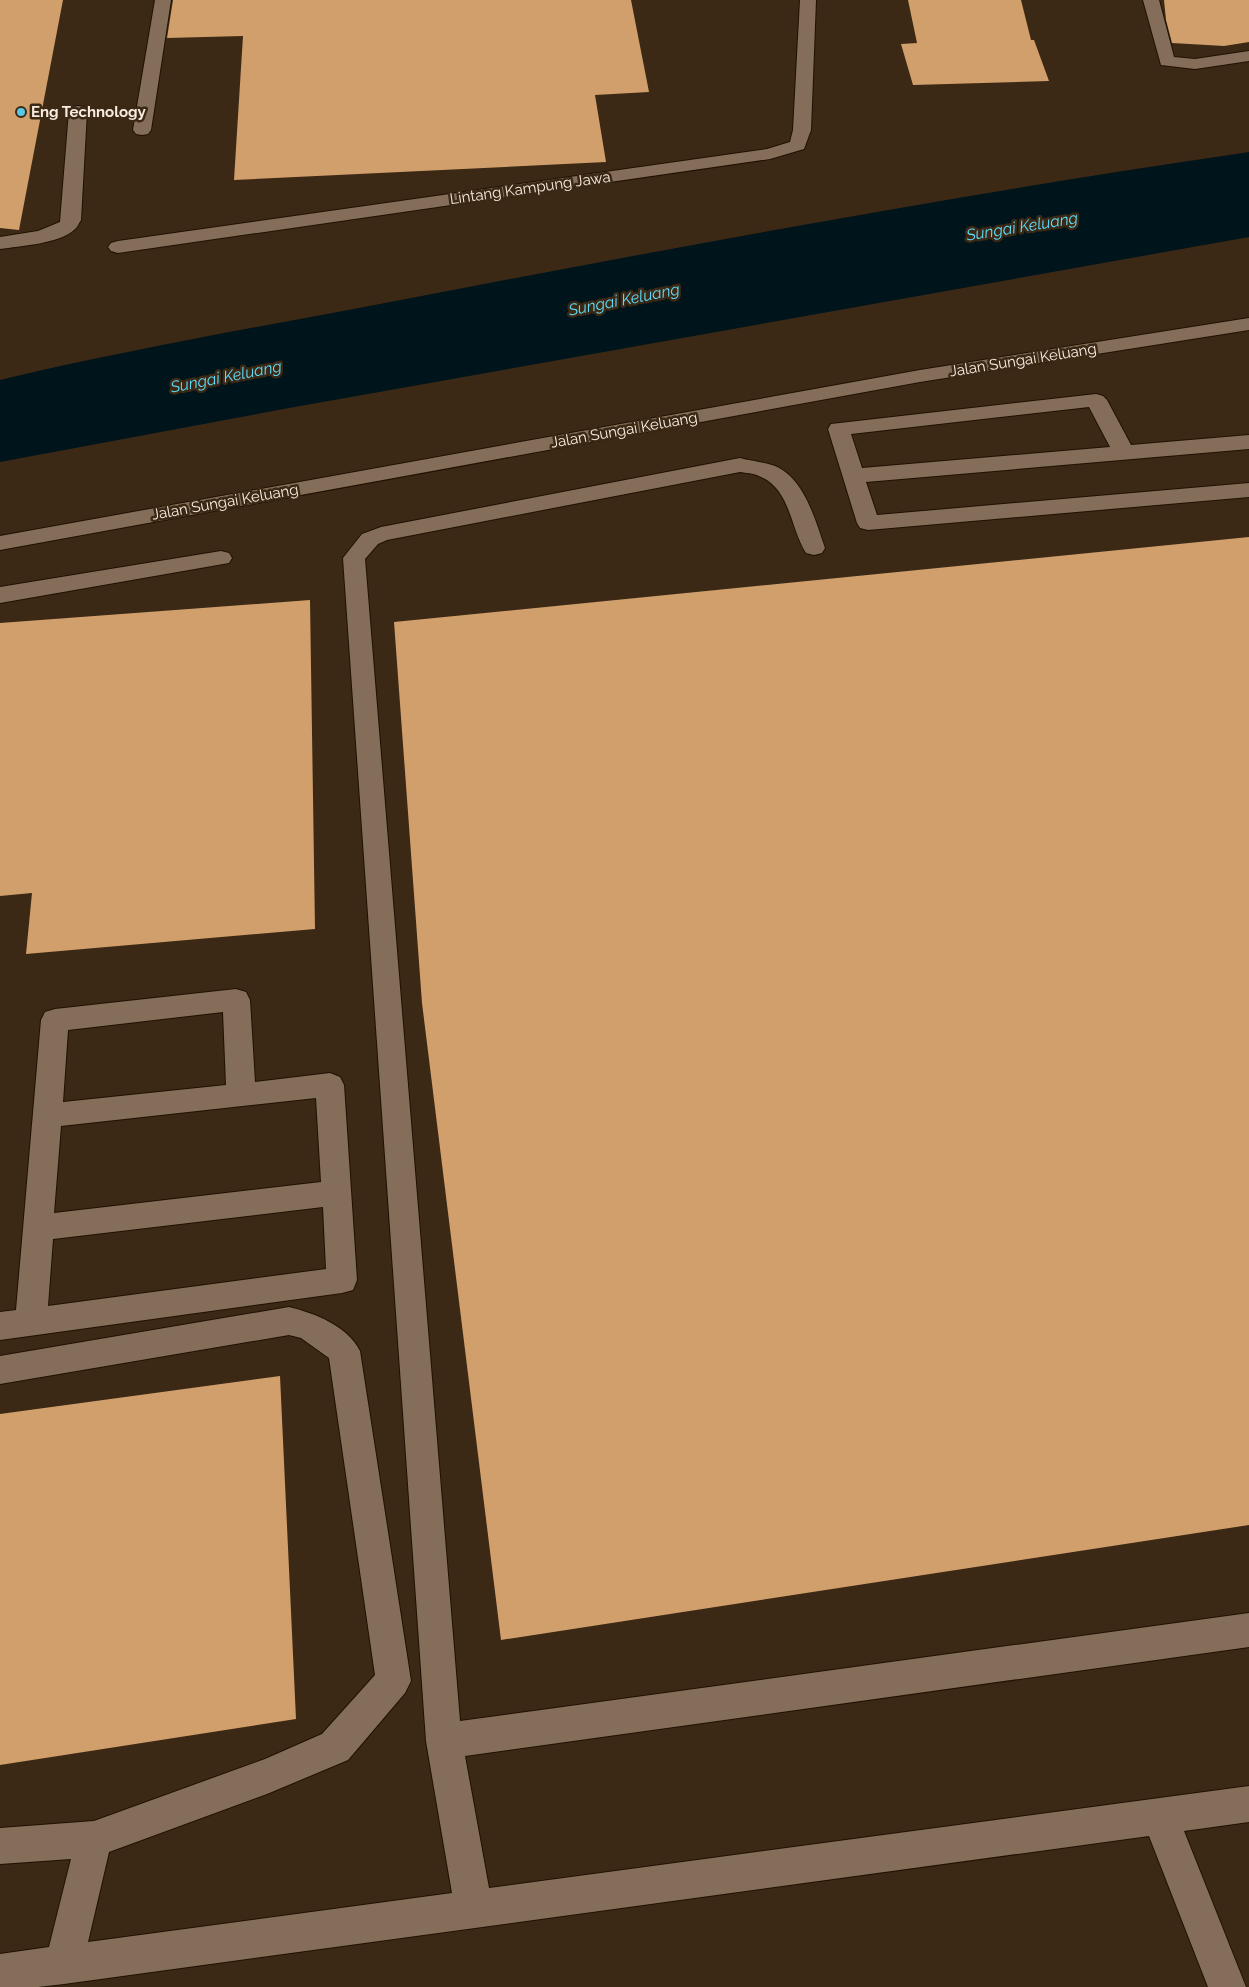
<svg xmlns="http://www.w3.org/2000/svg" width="1249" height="1987" font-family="Raleway,sans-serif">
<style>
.water{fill:#00141b}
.building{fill:#d19f6c}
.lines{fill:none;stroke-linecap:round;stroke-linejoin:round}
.minor-casing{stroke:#211101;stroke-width:2}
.minor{fill:#846e59;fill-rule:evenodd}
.poi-dot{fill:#59c8e5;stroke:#3b2915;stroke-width:2}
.labels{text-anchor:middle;stroke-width:5;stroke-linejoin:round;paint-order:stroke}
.far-poi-label{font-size:15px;font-weight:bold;fill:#f8ece0;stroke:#3b2915;text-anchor:start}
.far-street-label{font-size:15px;fill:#f8ece0;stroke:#3b2915}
.far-water-label{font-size:16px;font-style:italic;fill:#5dddfd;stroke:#3b2915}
</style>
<rect width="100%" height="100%" fill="#3b2915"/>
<path class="water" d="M1249,152V237L289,408L0,462V380C143,346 288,322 432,294C703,242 975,192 1249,152Z"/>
<path class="building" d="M0,0H63L19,230L0,228Z
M173,0H631L649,92L595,95L606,162L234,180L243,36L167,38Z
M908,0H1021L1031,40H1034L1049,81L913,85L901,44L917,43Z
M1164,0H1249V42L1224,46L1172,43L1166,20Z
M1249,537V1525L501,1640L422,1003L394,622Z
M310,600L315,929L26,954L32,893L0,896V623Z
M280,1376L296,1719L0,1765V1414Z"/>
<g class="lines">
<g class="minor-casing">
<path id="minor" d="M155,0H171L151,130L148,134L142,135L136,134L133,130Z
M800,0H816L811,130L804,149L770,159L118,253L111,251L108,247L111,243L118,241L767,149L790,142L793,130Z
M1143,0H1159L1174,57L1195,59L1249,51V61L1195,69L1161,65Z
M78,106L84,107L87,111L81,220C79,223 77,228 74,230C58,244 20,246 0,249V237L38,231L60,222L69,111L72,107Z
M1249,318V330L920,382L0,550V536L920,370Z
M1096,394L1103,396L1107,400L1131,445L1249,435V449L866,482L877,515L1249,483V497L868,530L860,528L857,523L828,429L831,424ZM1089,407L1110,447L862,468L851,434Z
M740,458C751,461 764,462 775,466C805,479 815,520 825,548L822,553L814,555L806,553C790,528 791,489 759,476C753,473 746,473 740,472L387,540L378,544L365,559L460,1721L1249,1613V1647L465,1756L489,1888L1249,1786V1822L1184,1831L1246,1987H1208L1149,1836L64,1984L38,1987H0V1954L49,1947L71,1859L0,1864V1828L94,1821L265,1759L322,1734L375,1675L329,1358L301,1338L289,1335L0,1384V1356L289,1307C314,1313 348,1326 360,1351L411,1681L405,1693L348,1760L267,1794L109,1852L88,1942L452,1893L426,1741L343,558L362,534L381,527Z
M221,551L229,553L232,558L229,563L0,603V587Z
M236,989L246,992L250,1000L255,1082L330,1073L340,1077L344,1085L357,1280L353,1290L342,1293L0,1340V1312L16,1310L41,1020L45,1012L55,1009ZM223,1012L226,1085L63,1102L68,1030ZM316,1098L321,1182L54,1213L61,1126ZM323,1207L326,1269L48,1306L53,1239Z"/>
</g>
<use href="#minor" class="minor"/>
</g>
<circle class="poi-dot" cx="21" cy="112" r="5"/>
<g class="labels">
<g class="far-poi-label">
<text x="31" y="117">Eng Technology</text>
</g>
<g class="far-street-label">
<text transform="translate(530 188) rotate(-8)" y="5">Lintang Kampung Jawa</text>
<text transform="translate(1023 360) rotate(-9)" y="5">Jalan Sungai Keluang</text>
<text transform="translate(624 430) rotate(-10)" y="5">Jalan Sungai Keluang</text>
<text transform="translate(225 502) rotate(-10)" y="5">Jalan Sungai Keluang</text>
</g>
<g class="far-water-label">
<text transform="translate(1022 226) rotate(-9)" y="6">Sungai Keluang</text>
<text transform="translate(624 299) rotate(-11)" y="6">Sungai Keluang</text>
<text transform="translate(226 376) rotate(-11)" y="6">Sungai Keluang</text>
</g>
</g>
</svg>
